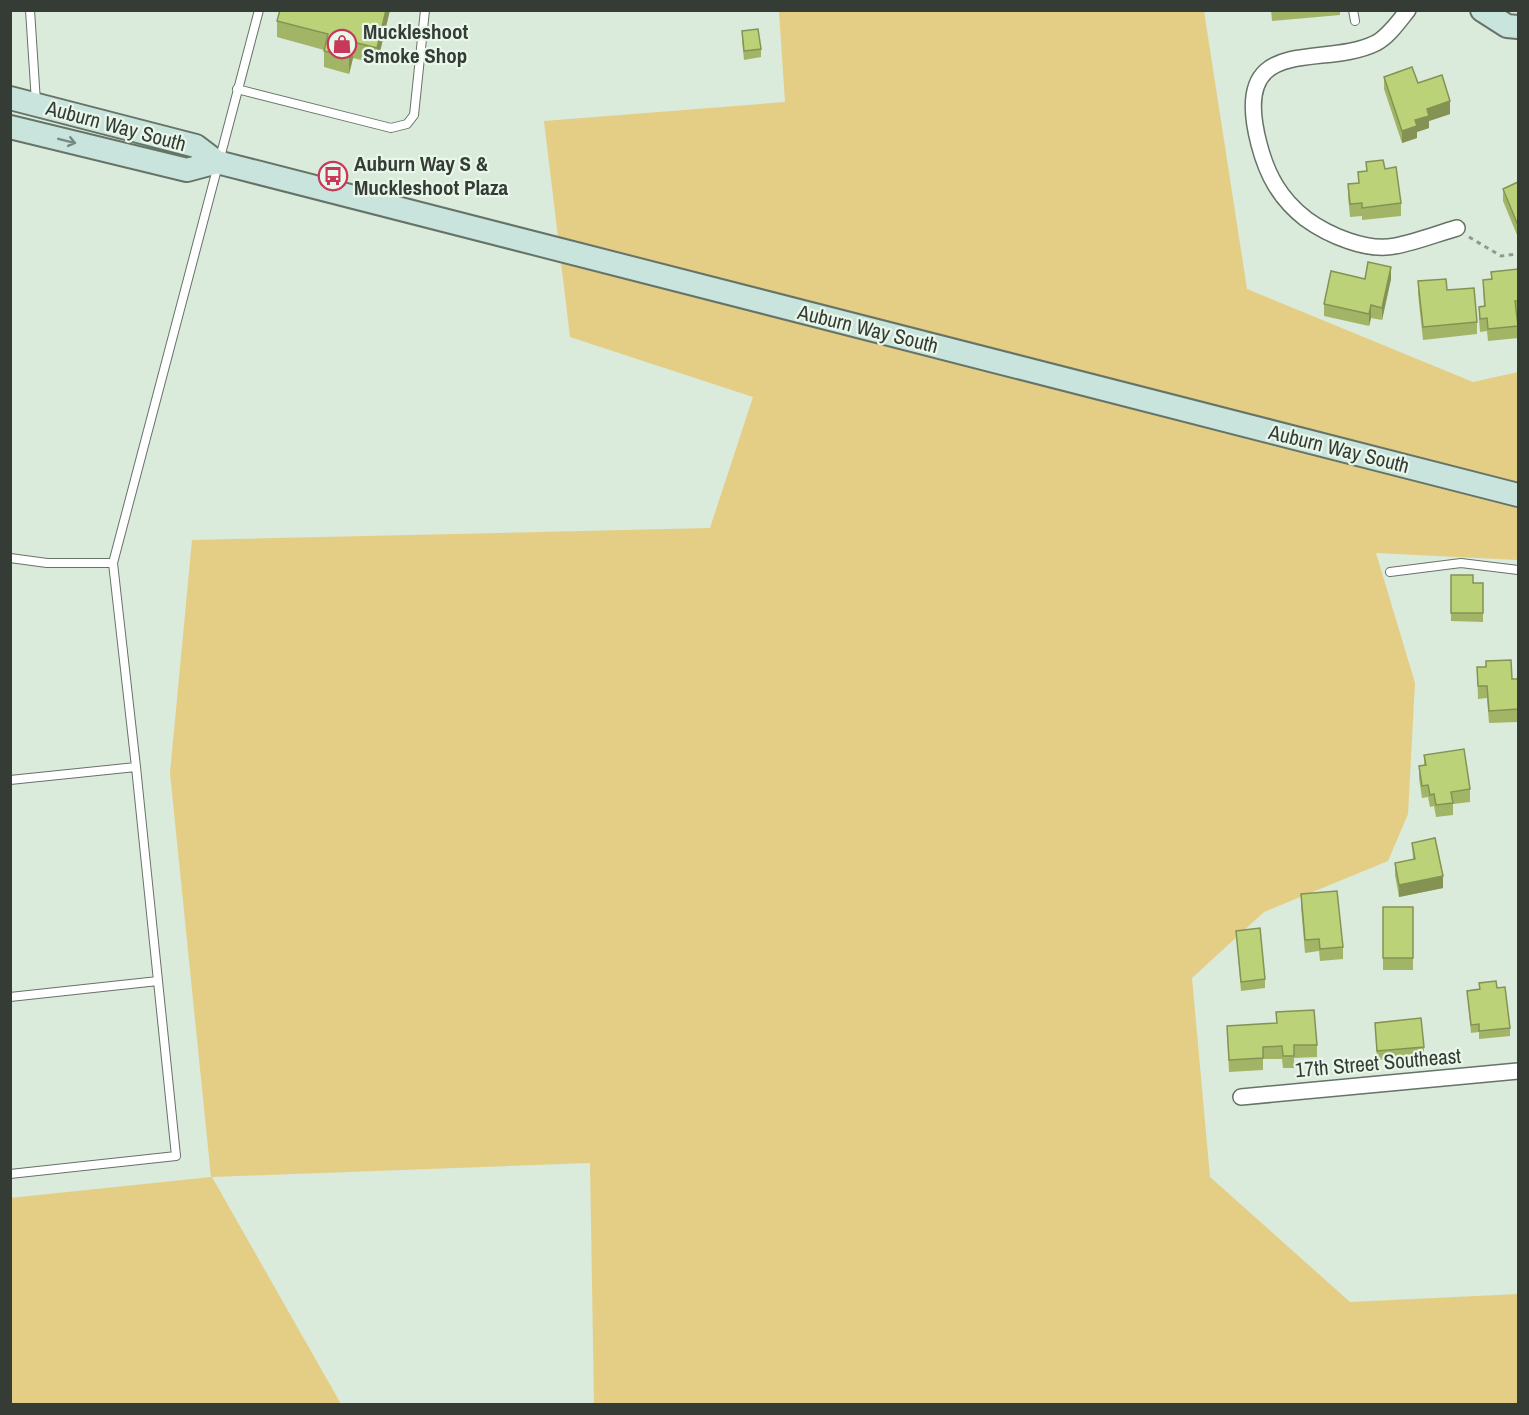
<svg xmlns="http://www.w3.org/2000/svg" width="1529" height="1415" font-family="'Archivo Narrow',sans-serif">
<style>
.green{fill:#e4ce85}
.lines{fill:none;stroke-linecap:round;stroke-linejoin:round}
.lane-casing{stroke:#667367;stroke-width:10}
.street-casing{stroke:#667367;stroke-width:18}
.secondary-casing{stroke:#667367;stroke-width:26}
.path{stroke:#8f9a8f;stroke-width:3;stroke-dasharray:4.5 4.5;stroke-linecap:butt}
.lane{stroke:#fff;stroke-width:8}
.street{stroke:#fff;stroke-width:15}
.secondary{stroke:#c8e4dd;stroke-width:22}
.wall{fill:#a2b567}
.shaded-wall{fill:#849354}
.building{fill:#bcd278;stroke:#849354;stroke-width:1.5}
.oneway{stroke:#778781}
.labels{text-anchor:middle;stroke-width:4.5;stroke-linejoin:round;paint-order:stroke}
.poi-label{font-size:21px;font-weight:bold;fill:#353b35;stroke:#e8f7e9;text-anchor:start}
.street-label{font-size:21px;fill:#353b35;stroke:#e8f7e9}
</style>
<rect width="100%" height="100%" fill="#daeadb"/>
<path class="green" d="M779,11H1204L1247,289L1473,382L1518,372V560L1376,553L1415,683L1408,814L1388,861L1264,912L1192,978L1210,1177L1350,1302L1518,1294V1404H594L590,1163L212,1177L341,1404H11L10,1198L211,1177L170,773L192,540L710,528L753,397L570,337L544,121L785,102Z"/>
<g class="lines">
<g class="lane-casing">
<path id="lane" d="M30,10L36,102
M1353,10L1355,21
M237,89L391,128L407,124L414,115L425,10
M10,558L47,563H113L259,10
M113,563L136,767
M1390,572L1461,563L1518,570
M10,780L136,767L176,1156L10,1174
M10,997L158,981"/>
</g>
<g class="street-casing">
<path id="street" d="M1408,10C1399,21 1389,36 1376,43C1322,70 1229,30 1259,144C1267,175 1280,199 1306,219C1328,235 1367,252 1395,246C1416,242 1436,234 1457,228
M1241,1097L1518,1071"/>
</g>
<g class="secondary-casing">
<path id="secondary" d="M1482,10L1507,26L1518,27
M10,98L196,146L217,162L1518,495
M10,127L187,170L217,162"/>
</g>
<path class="path" d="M1469,237L1501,256L1518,254"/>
<use href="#lane" class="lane"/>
<use href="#street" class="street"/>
<use href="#secondary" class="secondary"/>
</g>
<path class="wall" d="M280,10H390L377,64L353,58L349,74L324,67V50L277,37V21Z
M1271,10H1340V15L1272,21Z
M742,31L761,49V57L744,60L742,39Z
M1384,77L1418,83L1450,114L1429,121V128L1417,132V138L1402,143L1384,89Z
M1366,162L1385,169L1401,203V216L1362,220V216L1350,217L1348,196V184L1358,183V172L1366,171Z
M1518,182V235H1517L1503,201V189Z
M1518,269V313L1516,314L1518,338L1488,341L1487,331L1480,332L1479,319V307L1484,306L1483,280L1491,279V272Z
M1365,279H1391L1382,320L1371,318L1369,326L1324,316V304Z
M1418,281L1447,290L1477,322V334L1423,340L1418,294Z
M1451,575L1473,583H1483V622L1451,621Z
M1477,667L1512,679L1518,693V722L1489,723L1487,698L1478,699Z
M1424,755L1470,789V802L1453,804V815L1436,817L1434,806L1430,807L1428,797L1422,798L1419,778V766L1424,765Z
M1412,843L1443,888L1399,897L1395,875V863L1413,859Z
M1301,894L1343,947V959L1320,961L1319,951L1305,953L1301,906Z
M1383,907H1413V970H1383Z
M1236,931L1265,979V988L1241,991Z
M1479,983L1497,988L1510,1028V1036L1479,1039V1032L1471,1033L1467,991L1479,989Z
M1276,1012L1317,1045V1057L1294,1058V1068H1283L1282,1059H1263V1070L1229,1072L1227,1026L1276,1023Z
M1375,1023L1424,1047V1055L1377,1060Z"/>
<path class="shaded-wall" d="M386,10H390L377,64V48Z
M353,42V58L349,74V57Z
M1450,101V114L1429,121V128L1417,132V138L1402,143V131L1427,109Z
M1518,222V235H1517V223Z
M1391,267V279L1382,320V308Z
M1371,305V318L1369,326V314Z
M1443,876V888L1399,897V885Z"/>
<path class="building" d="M280,10H386L377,48L353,42L349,57L324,51L328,34L277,21Z
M758,29L761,49L744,51L742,31Z
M1412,67L1418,83L1442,75L1450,101L1427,109L1429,116L1415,120L1417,126L1402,131L1384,77Z
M1383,160L1385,169L1396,167L1401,203L1362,208V203L1350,204L1348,184L1359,183L1358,172L1367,171L1366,162Z
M1518,182V222L1517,223L1503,189Z
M1368,262L1391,267L1382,308L1371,305L1369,314L1324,304L1331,271L1365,279Z
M1518,269V301H1515L1518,326L1488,329L1487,318L1480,319L1479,307L1485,306L1483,280L1492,279L1491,272Z
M1446,279L1447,290L1474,288L1477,322L1423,327L1418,281Z
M1451,575H1473V583H1483V613H1451Z
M1511,660L1512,679H1518V709L1489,711L1487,686H1478L1477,667H1486V661Z
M1464,749L1470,789L1451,792L1453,803L1436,805L1434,794L1430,795L1428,785L1422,786L1419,766L1426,765L1424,755Z
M1435,838L1443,876L1399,885L1395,863L1415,859L1412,843Z
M1337,891L1343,947L1320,949L1319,939L1305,940L1301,894Z
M1383,907H1413V958H1383Z
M1260,928L1265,979L1241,982L1236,931Z
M1496,981L1497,988L1505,987L1510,1028L1479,1031V1024L1471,1025L1467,991L1480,989L1479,983Z
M1314,1010L1317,1045H1294V1056H1283L1282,1046L1263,1047V1058L1229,1060L1227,1026L1277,1023L1276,1012Z
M1421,1018L1424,1047L1377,1051L1375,1023Z"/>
<defs><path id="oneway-shaft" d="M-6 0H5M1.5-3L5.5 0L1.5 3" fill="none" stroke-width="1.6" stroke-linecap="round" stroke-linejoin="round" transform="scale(1.5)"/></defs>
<use class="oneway" href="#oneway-shaft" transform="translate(67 141) rotate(14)"/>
<defs>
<g id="shop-ring" transform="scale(1.5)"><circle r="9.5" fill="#e8f7e9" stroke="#c8385a" stroke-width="1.5"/><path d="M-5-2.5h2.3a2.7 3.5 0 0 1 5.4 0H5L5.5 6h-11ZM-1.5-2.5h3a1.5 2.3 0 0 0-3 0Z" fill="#c8385a"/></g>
<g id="bus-ring" transform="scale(1.5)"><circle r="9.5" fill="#e8f7e9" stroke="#c8385a" stroke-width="1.5"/><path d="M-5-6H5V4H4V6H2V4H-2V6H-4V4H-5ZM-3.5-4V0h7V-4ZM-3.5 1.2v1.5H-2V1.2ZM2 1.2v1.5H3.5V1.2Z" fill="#c8385a"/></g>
</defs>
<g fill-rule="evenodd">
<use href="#shop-ring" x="342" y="44"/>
<use href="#bus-ring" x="333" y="176"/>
</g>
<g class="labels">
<g class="poi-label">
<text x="363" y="39">Muckleshoot<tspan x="363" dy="24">Smoke Shop</tspan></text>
<text x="354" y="171">Auburn Way S &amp;<tspan x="354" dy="24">Muckleshoot Plaza</tspan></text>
</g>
<g class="street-label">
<text transform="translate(116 126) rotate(15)" y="7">Auburn Way South</text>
<text transform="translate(868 329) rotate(14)" y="7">Auburn Way South</text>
<text transform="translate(1339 449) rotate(14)" y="7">Auburn Way South</text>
<text transform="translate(1378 1063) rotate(-5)" y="7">17th Street Southeast</text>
</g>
</g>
<rect width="1529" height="1415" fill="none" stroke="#353b35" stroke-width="24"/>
</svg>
